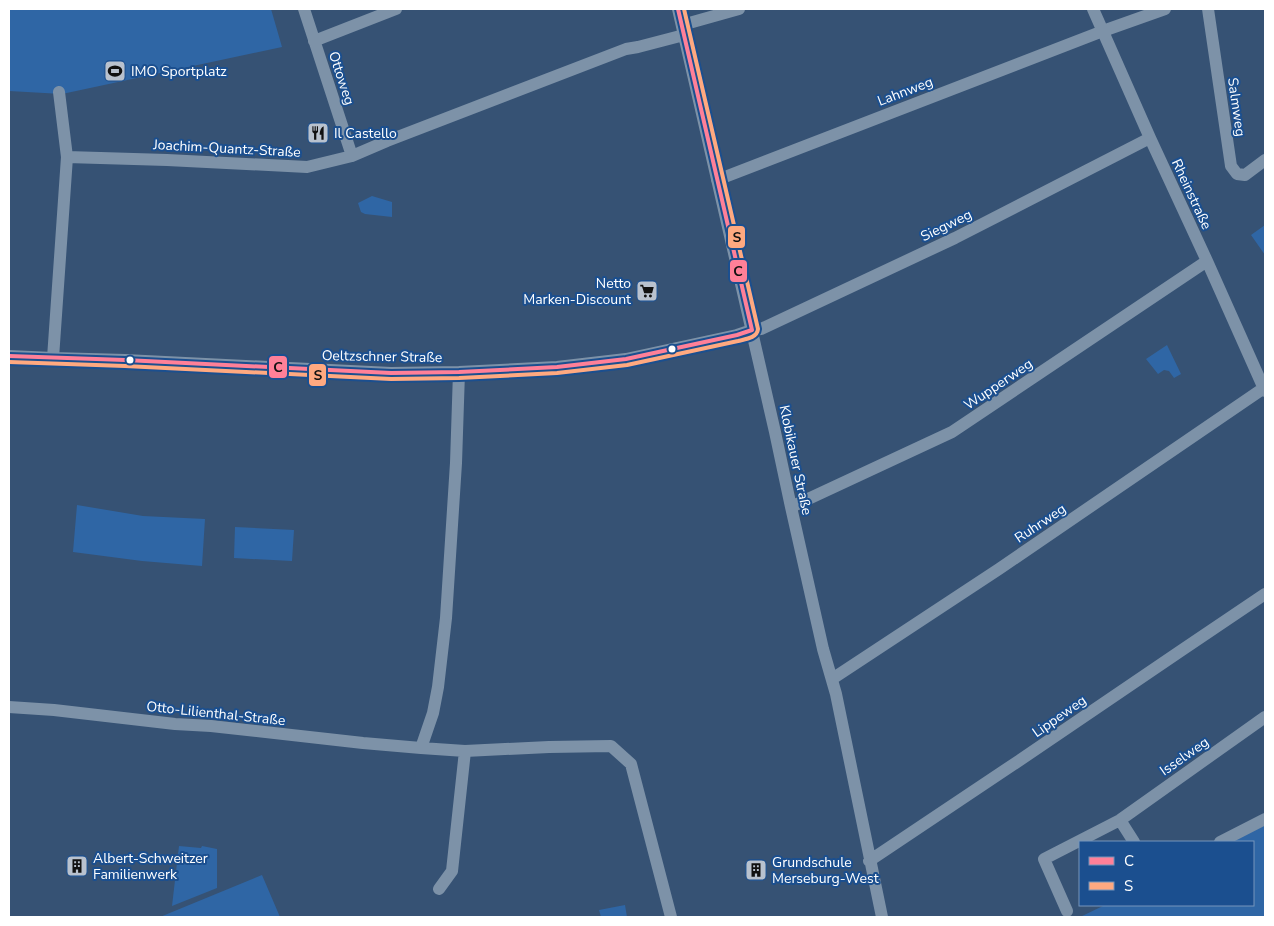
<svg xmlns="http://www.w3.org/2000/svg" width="1274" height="926" font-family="'Nunito Sans',sans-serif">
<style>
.green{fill:#2f66a5}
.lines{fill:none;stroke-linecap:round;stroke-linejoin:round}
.street{stroke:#7d92a8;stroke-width:12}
.bus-1-casing{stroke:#1b4f8f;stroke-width:8}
.bus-2-casing{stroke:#1b4f8f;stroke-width:8}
.bus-1{stroke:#ff8098;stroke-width:4}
.bus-2{stroke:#ffa980;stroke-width:4}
.bus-dot{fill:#fff;stroke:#1b4f8f;stroke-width:2}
.labels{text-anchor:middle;stroke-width:4;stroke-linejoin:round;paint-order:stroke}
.poi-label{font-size:14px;fill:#fff;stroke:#1b4f8f;text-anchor:start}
.street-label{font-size:14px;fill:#fff;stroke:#1b4f8f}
.line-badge{stroke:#1b4f8f;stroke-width:2}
.pale-badge-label{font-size:14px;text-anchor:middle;font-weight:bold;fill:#111}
</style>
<rect width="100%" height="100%" fill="#365274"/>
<path class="green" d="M9,9H271L282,47L62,94L9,91Z
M372,196L392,202V217L365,214L361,212L358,203Z
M1265,225V255L1251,235Z
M1167,345L1181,374L1174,378L1169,371L1164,370L1158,374L1146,359Z
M77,505L143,516L205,519L202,566L142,561L73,552Z
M235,527L294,530L292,561L234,558Z
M1265,825V917H1080L1105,905H1253V842H1231Z
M179,846L201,848L202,846L217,849V888L172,906Z
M262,875L280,917H160Z
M625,905L627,917H601L599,910Z"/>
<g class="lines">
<path class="street" d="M304,9L352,156
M678,9L775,432L791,507L823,649L836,694L882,917
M1093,9L1150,138L1207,261L1265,391
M1208,9L1231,166L1237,174L1245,175L1265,160
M682,25L739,9
M314,41L396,9
M59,92L67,157
M717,180L1103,31L1165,9
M9,356L53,358L125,360L391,373L459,372L557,367L626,359L737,335L752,330L761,329L955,238L1150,138
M53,358L67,157L167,160L307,167L352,156L387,141L626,49L638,47L684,35
M791,507L952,432L1207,261
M832,679L999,569L1264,388
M9,707L54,710L175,724L211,726L363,743L421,748L433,713L438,687L446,618L456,463L459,372
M421,748L465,751L549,747L611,746L631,764L671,917
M1120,820L1134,842
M1220,842L1265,819
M869,861L1023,758L1182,650L1265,594
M439,889L452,871L465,751
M1067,911L1044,859L1120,820L1265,717"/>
<g class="bus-1-casing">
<path id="bus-1" d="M9,356L125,360L391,373L459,372L557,367L626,359L737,335L752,330L678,9"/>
</g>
<g class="bus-2-casing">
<path id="bus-2" d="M9,362L125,366L391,379L459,378L557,373L627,365L738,341C746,339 757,338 758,329L684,9"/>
</g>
<use href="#bus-1" class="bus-1"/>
<use href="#bus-2" class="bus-2"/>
</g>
<defs>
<g id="stadium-square" transform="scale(1.125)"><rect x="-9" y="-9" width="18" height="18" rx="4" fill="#b9c2ce" stroke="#1b4f8f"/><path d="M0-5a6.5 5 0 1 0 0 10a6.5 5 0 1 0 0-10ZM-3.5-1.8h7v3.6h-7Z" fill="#111"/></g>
<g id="restaurant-square" transform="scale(1.125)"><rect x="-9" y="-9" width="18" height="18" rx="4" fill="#b9c2ce" stroke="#1b4f8f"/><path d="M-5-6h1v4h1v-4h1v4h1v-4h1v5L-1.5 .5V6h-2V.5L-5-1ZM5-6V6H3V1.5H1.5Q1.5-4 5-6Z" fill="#111"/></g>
<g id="supermarket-square" transform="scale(1.125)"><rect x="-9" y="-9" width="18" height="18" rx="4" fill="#b9c2ce" stroke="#1b4f8f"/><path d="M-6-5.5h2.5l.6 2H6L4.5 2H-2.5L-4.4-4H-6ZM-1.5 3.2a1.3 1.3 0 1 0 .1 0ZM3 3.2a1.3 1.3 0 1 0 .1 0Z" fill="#111"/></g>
<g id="building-square" transform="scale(1.125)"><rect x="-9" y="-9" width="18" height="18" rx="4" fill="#b9c2ce" stroke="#1b4f8f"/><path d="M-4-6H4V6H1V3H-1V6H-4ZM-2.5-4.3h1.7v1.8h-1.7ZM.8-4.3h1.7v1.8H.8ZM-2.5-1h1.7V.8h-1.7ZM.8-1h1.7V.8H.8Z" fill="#111"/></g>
</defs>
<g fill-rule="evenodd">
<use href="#stadium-square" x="115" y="71"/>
<use href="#restaurant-square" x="318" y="133"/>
<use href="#supermarket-square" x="647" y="291"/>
<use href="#building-square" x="77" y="866"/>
<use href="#building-square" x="756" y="870"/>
</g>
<g class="bus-dot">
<circle cx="672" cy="349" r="4.5"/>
<circle cx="130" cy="360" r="4.5"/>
</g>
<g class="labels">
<g class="poi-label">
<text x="131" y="76">IMO Sportplatz</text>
<text x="334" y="138">Il Castello</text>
<text x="631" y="288" text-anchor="end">Netto<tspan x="631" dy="16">Marken-Discount</tspan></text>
<text x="93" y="863">Albert-Schweitzer<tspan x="93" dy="16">Familienwerk</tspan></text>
<text x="772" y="867">Grundschule<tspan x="772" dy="16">Merseburg-West</tspan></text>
</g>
<g class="street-label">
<text transform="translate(342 78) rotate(72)" y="5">Ottoweg</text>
<text transform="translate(905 91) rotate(-21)" y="5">Lahnweg</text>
<text transform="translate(1237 107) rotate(82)" y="5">Salmweg</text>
<text transform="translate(227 148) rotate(3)" y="5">Joachim-Quantz-Straße</text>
<text transform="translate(1192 194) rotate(65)" y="5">Rheinstraße</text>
<text transform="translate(946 225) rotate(-26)" y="5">Siegweg</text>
<text transform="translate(382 356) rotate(1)" y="5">Oeltzschner Straße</text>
<text transform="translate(998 384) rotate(-34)" y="5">Wupperweg</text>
<text transform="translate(796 460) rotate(78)" y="5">Klobikauer Straße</text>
<text transform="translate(1040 523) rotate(-34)" y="5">Ruhrweg</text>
<text transform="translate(216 713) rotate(6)" y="5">Otto-Lilienthal-Straße</text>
<text transform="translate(1059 716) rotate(-35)" y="5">Lippeweg</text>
<text transform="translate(1184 756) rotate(-35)" y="5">Isselweg</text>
</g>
</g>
<g class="line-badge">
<rect x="727" y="225" width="19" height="24" rx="5" fill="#ffa980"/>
<rect x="729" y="259" width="19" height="24" rx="5" fill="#ff8098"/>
<rect x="268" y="355" width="20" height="24" rx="5" fill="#ff8098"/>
<rect x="308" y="363" width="19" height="24" rx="5" fill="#ffa980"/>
</g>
<g class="pale-badge-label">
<text x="737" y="242">S</text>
<text x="738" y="276">C</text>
<text x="278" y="372">C</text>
<text x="318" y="380">S</text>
</g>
<rect width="1274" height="926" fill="none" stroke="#ffffff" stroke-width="20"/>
<rect x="1079" y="841" width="175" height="65" fill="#1b4f8f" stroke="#7695bc"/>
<rect x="1089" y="857" width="25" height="8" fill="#ff8098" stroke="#7695bc"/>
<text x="1124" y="866" font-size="15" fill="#ffffff">C</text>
<rect x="1089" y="882" width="25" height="8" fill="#ffa980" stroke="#7695bc"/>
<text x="1124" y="891" font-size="15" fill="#ffffff">S</text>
</svg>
